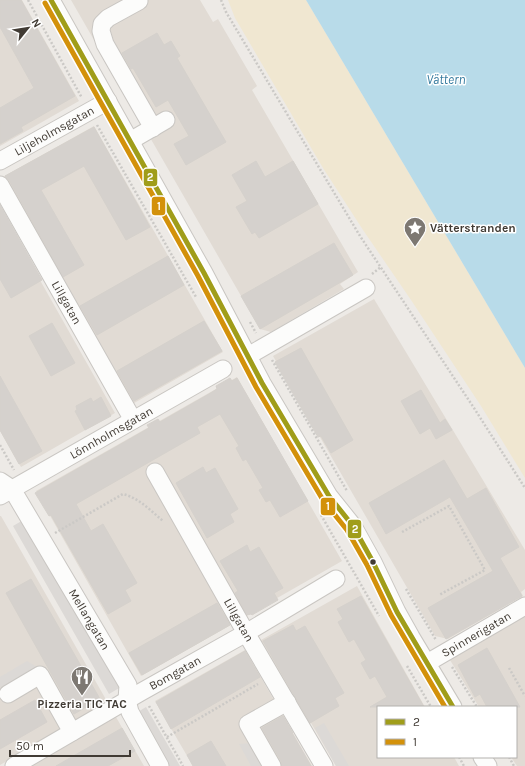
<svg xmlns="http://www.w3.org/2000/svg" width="525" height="766" font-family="Karla,sans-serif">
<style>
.residential{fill:#e1dbd4}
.sand{fill:#f0e7d1}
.parking{fill:#dcd9d6}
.water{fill:#b8dbe9}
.building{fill:#d5d1cd;stroke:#d5d1cc}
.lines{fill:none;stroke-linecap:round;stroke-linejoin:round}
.minor-casing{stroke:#c9c6c2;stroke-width:19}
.path{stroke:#cbc9c6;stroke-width:2.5;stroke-dasharray:2 2;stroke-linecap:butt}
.minor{stroke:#fcfcfb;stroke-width:17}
.bus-1-casing{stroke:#fff;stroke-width:8}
.bus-2-casing{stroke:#fff;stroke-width:8}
.bus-1{stroke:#a09d1a;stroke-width:5}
.bus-2{stroke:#d3910a;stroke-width:5}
.bus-dot{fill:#413b34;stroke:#fff;stroke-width:1.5}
.labels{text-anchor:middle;stroke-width:3;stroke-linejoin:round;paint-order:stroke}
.street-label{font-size:12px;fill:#413b34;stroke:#fff}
.poi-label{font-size:12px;font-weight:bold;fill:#413b34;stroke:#fff;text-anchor:start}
.water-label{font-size:13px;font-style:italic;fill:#347a9e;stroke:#fff}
.line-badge{stroke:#fff;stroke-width:1.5}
.badge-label{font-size:11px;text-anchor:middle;font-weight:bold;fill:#fff}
</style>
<rect width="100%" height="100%" fill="#edeae6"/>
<path class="residential" d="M0,0H22L79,101L0,146Z
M71,0H200L213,22L218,19L257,86L252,90L358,272L340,284L344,289L271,332L260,329Z
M94,126L223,352L129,406L1,178Z
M0,220L19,243L115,413L21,467L0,431Z
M374,299L525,550V589L521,592L523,596L448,639L435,636L273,356Z
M237,377L342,561L251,613L242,611L234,623L141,676L36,491Z
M0,516H1L108,703L0,765Z
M357,586L425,707H378V757H454L459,766H336L311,723L309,724L261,640Z
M525,616V766H517L511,757H516V707H479L450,660Z
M245,650L312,766H193L155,701Z
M116,717L144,766H29Z"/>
<path class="sand" d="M228,0H306L525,368V478L481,406L411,300L363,230L323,168L235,18Z"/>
<path class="parking" d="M25,519L121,687L109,694L13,526Z
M27,661L37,667L1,688L0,686V677Z
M146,707L180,766H166L136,713Z
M324,723L349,766H336L315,728Z
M252,743L265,766H251L239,744Z"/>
<path class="water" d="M306,0H525V368Z"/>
<path class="building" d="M0,0H21L75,96L21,127L23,131L0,144V108L34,88L0,27Z
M157,33L164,45L171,41L180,56L177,58L226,142L186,165L174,144L189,136L168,100L156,107L133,68L131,69L122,53Z
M94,127L150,227L126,240L84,166L41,190L84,265L63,277L9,180L5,176Z
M256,161L265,177L293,161L318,204L259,238L255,232L252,234L236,207L247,201L232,175Z
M0,205L42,280L11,298L0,279Z
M334,243L353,275L260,329L241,296Z
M168,256L184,285L97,335L80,306Z
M204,321L222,351L134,401L117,371Z
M52,323L75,363L51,376L29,336Z
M301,348L353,440L331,453L321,436L318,437L275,362Z
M0,376L42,451L19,464L0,430Z
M230,378L232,381L237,378L308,501L280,517L270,500L266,502L259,490L263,488L246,459L243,461L236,448L239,446L220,414L197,427L200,433L76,504L91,531L103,524L137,583L125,590L131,601L108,614L51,515L49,516L35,493L149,428L147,425L158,419L160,422L209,394L217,389L216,386Z
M421,390L440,423L445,419L452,430L436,439L430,428L420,434L401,401Z
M101,397L111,416L85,430L75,411L77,410L76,406L91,398L93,402Z
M444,460L467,499L486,488L519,547L500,558L522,596L446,639L428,608L493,571L450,497L386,534L369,503Z
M203,467L206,473L215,468L238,509L230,514L234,522L207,538L176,483Z
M247,545L250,552L259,547L283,588L274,593L278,600L252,615L251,614L247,615L235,593L238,591L220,561Z
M31,579L100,699L74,714L6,593Z
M361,596L424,707H370L387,697L375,676L370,679L361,663L366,660L354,639L349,642L338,622L343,619L337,609Z
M217,603L230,625L142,675L129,653Z
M293,625L296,631L305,626L344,693L335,698L339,706L310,723L263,641Z
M487,648L520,707H487L480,694L475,697L458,665Z
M245,651L260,677L171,729L156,702Z
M35,700L47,722L0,749V720Z
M283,716L293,733H292L311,766H282L281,761L262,728Z
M122,728L135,751L108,766H56Z
M211,741L226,766H193L187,755Z"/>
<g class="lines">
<g class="minor-casing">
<g id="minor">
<path d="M51,0L204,273L262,383L329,496L353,526L373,562L397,612L411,637L453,707"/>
<path d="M139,1L108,18L102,24L101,31L105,44L153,128"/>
<path d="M130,141L166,120"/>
<path id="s1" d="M0,161L108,101"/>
<path id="s2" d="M0,185L133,420"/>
<path d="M248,356L366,288"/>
<path id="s3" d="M155,472L246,633L324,766"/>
<path id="s4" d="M0,481L12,489L128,685L127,700L130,712L160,766"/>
<path id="s5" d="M0,496L223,369"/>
<path id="s6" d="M427,663L525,606"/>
<path d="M8,694L40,675L72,732"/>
<path d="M482,757L488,766"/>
<path id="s7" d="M14,766L141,692L246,633L336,579"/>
<path d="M272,766L248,724L287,702"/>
</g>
</g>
<path class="path" d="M28,0L82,98
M221,0L226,12L360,236L474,408L525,488
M97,125L196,297
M372,274L381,267
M250,322L256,333
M272,360L347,491
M0,445L14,470
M321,515L379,616
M402,532L449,506L485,570L439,595
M55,533L123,494C139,498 151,511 163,521
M406,589L436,640
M407,666L431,707
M452,667L477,707
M509,668L525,696
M149,706L183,766
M167,737L258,684
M459,757L464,766
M509,757L514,766"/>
<use href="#minor" class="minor"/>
<g class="bus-1-casing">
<path id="bus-1" d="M51,0L204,273L262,383L329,496L353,526L373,562L397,612L453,707"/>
</g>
<g class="bus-2-casing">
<path id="bus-2" d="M45,3L198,276L256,387L323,500L347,530L367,565L391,615L445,707"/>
</g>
<use href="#bus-1" class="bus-1"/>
<use href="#bus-2" class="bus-2"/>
</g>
<defs>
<g id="sight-pin" transform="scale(1.15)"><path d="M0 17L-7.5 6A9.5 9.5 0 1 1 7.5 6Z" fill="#7d7872" stroke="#fff"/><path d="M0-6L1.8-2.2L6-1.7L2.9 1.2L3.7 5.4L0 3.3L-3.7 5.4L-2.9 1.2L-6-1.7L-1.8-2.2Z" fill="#fff"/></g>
<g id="restaurant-pin" transform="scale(1.15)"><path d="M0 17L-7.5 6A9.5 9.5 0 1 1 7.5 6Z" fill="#7d7872" stroke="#fff"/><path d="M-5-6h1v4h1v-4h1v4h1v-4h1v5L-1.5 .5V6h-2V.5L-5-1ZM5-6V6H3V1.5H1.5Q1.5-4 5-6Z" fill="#fff"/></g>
</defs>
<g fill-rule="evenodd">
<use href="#sight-pin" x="415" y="228"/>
<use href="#restaurant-pin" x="82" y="677"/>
</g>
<circle class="bus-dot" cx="373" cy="562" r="3.5"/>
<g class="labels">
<g class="street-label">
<text dy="4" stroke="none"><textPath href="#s1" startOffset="62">Liljeholmsgatan</textPath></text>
<text dy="4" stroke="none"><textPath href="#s2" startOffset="135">Lillgatan</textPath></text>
<text dy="4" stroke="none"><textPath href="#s5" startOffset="128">Lönnholmsgatan</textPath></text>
<text dy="4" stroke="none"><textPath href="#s4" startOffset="166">Mellangatan</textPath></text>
<text dy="4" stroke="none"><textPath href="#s3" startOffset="170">Lillgatan</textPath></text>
<text dy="4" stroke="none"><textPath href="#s6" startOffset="57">Spinnerigatan</textPath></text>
<text dy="4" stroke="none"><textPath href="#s7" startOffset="186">Bomgatan</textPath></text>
</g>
<g class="poi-label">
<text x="430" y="232">Vätterstranden</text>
<text x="82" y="708" text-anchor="middle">Pizzeria TIC TAC</text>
</g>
<g class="water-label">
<text x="446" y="84">Vättern</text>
</g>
</g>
<g class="line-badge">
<rect x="143" y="168" width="15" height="19" rx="4" fill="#a09d1a"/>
<rect x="151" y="196" width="15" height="20" rx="4" fill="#d3910a"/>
<rect x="320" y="497" width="16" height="19" rx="4" fill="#d3910a"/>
<rect x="347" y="519" width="15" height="20" rx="4" fill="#a09d1a"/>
</g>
<g class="badge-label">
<text x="150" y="181">2</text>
<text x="159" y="210">1</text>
<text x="328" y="510">1</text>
<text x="355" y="533">2</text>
</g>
<rect x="377" y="706" width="140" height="52" fill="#ffffff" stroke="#b3b1ae"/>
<rect x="385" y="719" width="20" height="6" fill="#a09d1a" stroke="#b3b1ae"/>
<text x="413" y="726" font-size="12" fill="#413b34">2</text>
<rect x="385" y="739" width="20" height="6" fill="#d3910a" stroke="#b3b1ae"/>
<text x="413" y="746" font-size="12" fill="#413b34">1</text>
<g transform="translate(28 28) rotate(60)" stroke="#ffffff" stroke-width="3" paint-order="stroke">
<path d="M0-3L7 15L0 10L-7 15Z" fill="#413b34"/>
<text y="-6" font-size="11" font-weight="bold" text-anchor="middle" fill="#413b34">N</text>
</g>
<path d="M10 750v6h120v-6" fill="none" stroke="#413b34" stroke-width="2"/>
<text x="16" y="750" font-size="12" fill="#413b34" stroke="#ffffff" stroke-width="3" paint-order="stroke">50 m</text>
</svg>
